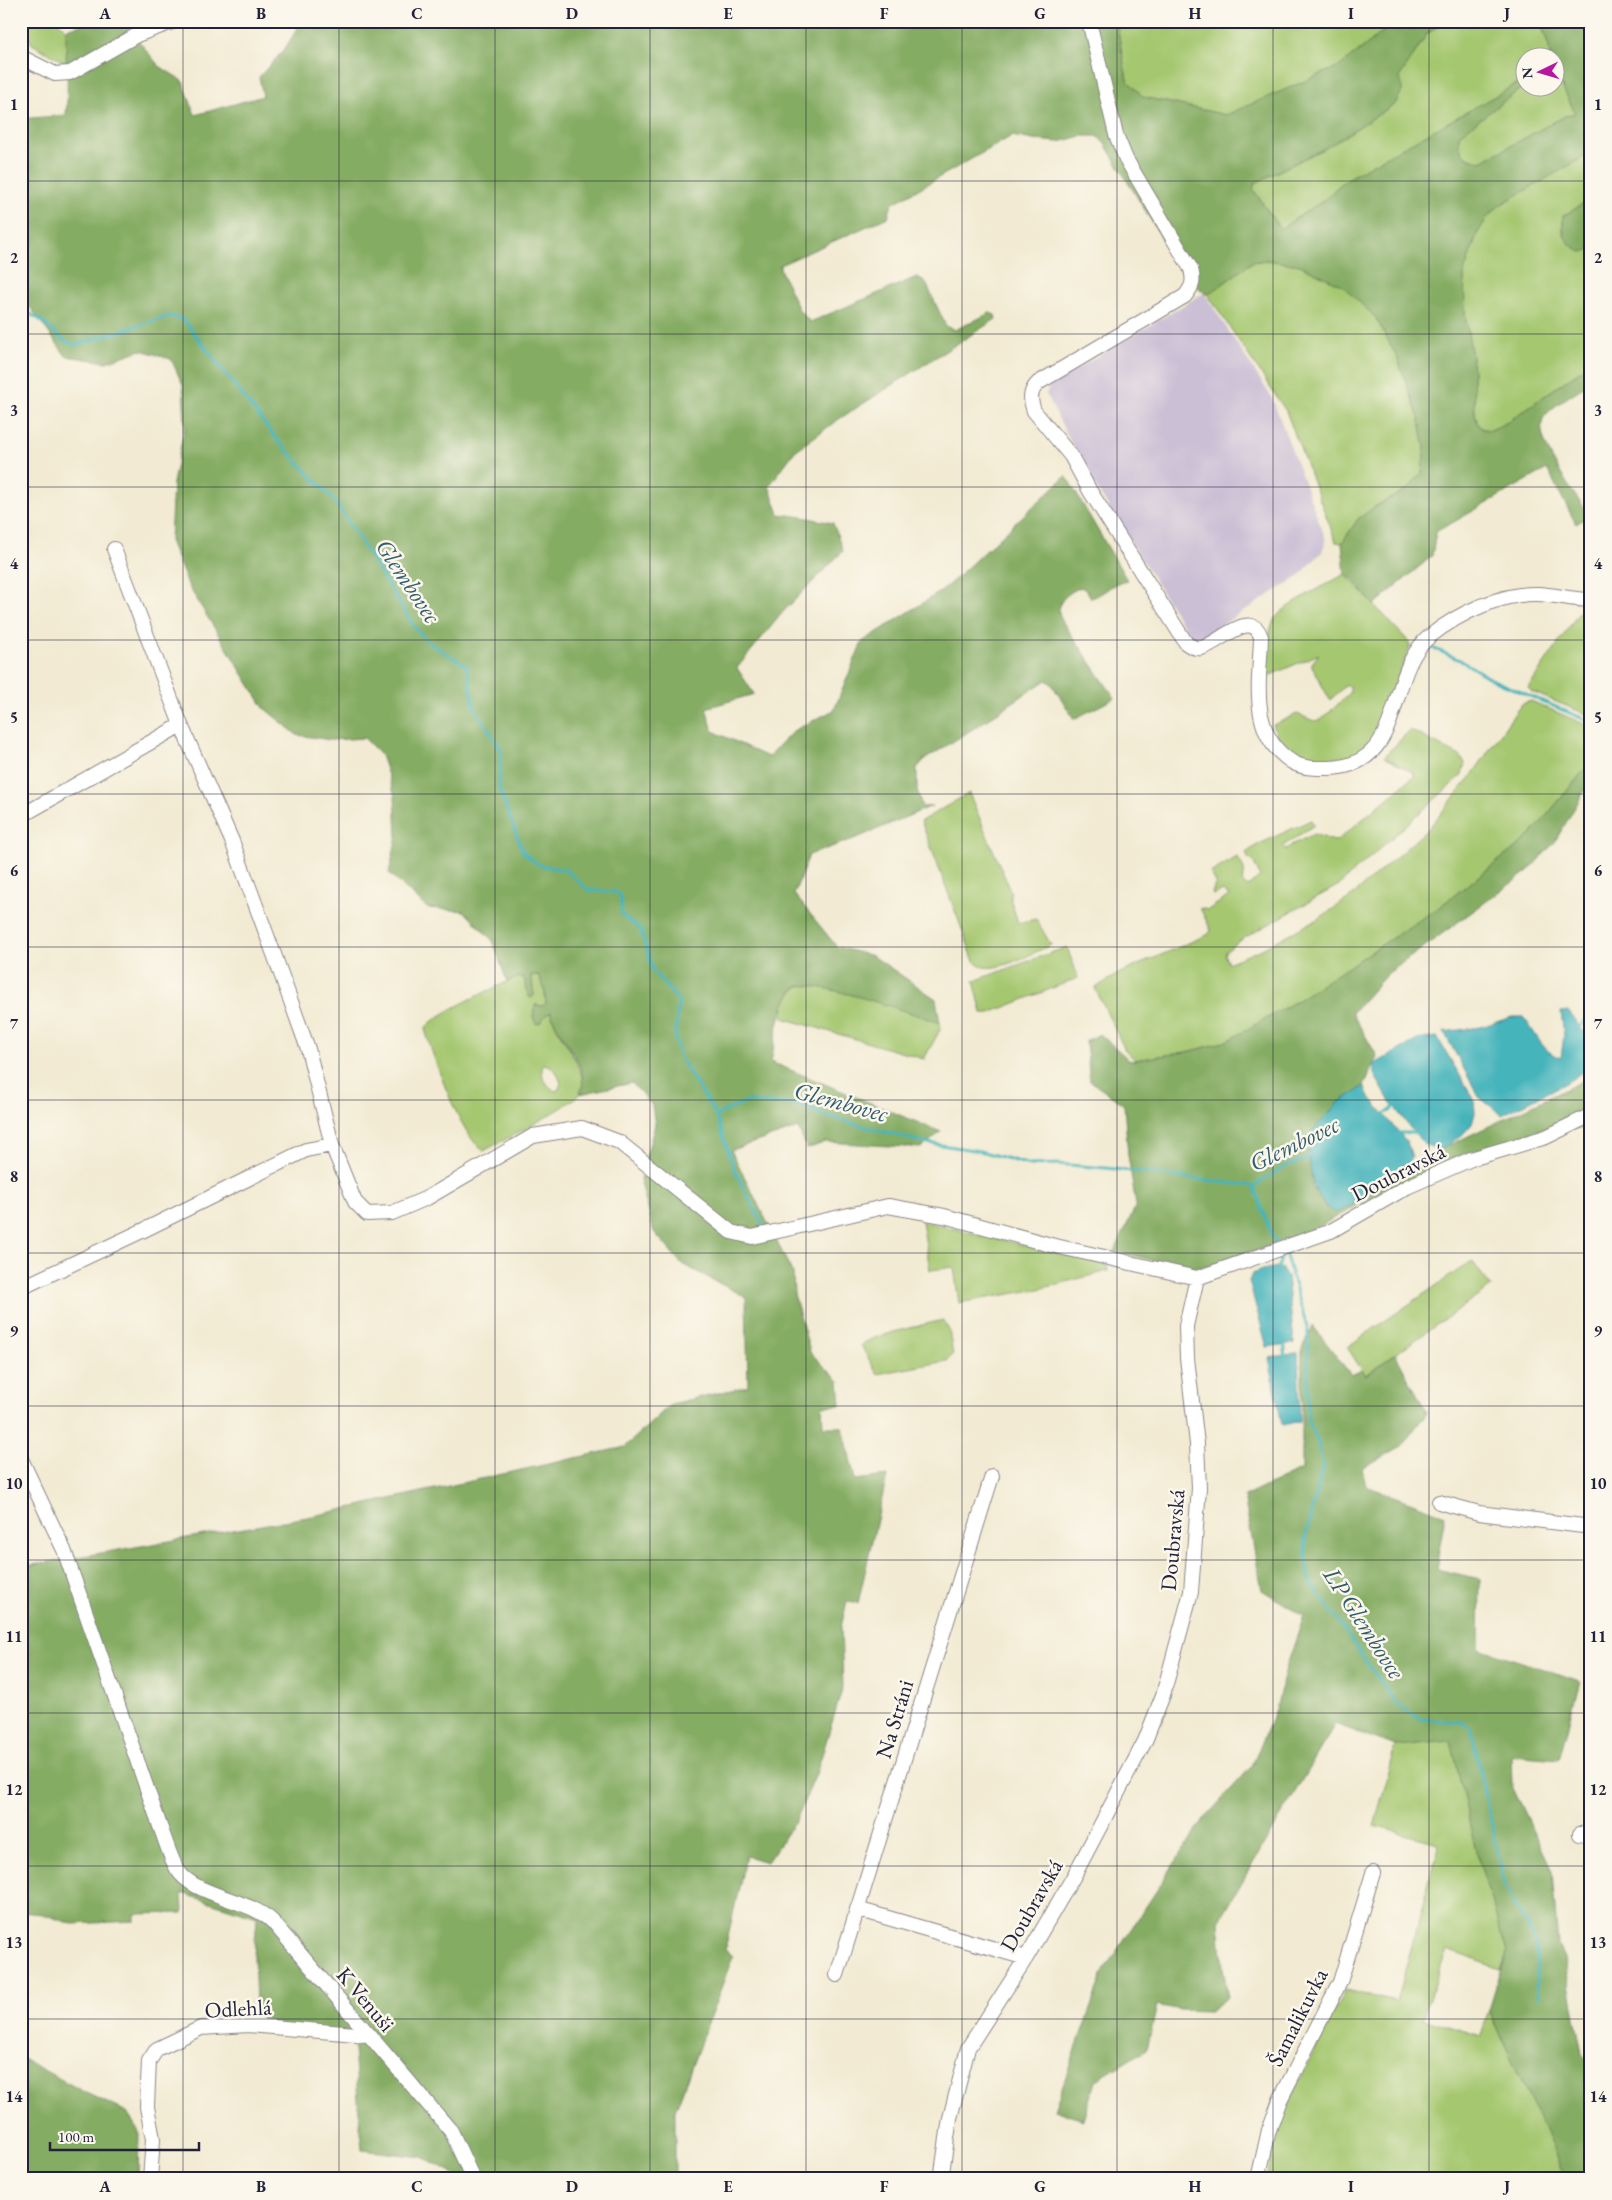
<svg xmlns="http://www.w3.org/2000/svg" width="1612" height="2200" font-family="'EB Garamond',serif">
<style>
.industrial{fill:#cbbfd5}
.green{fill:#a5c770;stroke:#647456;fill-rule:evenodd}
.forest{fill:#84ac62;stroke:#53674e}
.water{fill:#44b4bb;stroke:#336b7b}
.lines{fill:none;stroke-linecap:round;stroke-linejoin:round}
.stream{stroke:#44b4bb;stroke-width:3}
.minor-casing{stroke:#8a8686;stroke-width:16}
.minor{stroke:#fff;stroke-width:14}
.grid{fill:none;stroke:#22223b;stroke-width:1;stroke-opacity:0.55}
.labels{text-anchor:middle;stroke-width:5;stroke-linejoin:round;paint-order:stroke}
.street-label{font-size:22px;fill:#22223b;stroke:#fbf7ec}
.water-label{font-size:24px;font-style:italic;fill:#305c6e;stroke:#fbf7ec}
.neatline{fill:none;stroke:#22223b;stroke-width:2}
.grid-label{font-size:16px;text-anchor:middle;font-weight:bold;fill:#22223b}
</style>
<rect width="100%" height="100%" fill="#fbf7ec"/>
<filter id="ink" filterUnits="userSpaceOnUse"><feTurbulence type="fractalNoise" baseFrequency=".02" numOctaves="2"/><feDisplacementMap in="SourceGraphic" scale="10" xChannelSelector="R" yChannelSelector="G"/><feConvolveMatrix kernelMatrix="1 2 1 2 8 2 1 2 1" color-interpolation-filters="sRGB"/></filter>
<filter id="wash" filterUnits="userSpaceOnUse"><feTurbulence type="fractalNoise" baseFrequency=".0096" numOctaves="4" result="noise"/><feDisplacementMap in="SourceGraphic" scale="20" xChannelSelector="R" yChannelSelector="G"/><feGaussianBlur stdDeviation="1.12" result="paint"/><feColorMatrix in="noise" values="0 0 0 0 0 0 0 0 0 0 0 0 0 0 0 0 0 1.4 0 .05"/><feComposite in="paint" operator="in"/></filter>
<g filter="url(#wash)">
<rect width="100%" height="100%" fill="#f2ead2"/>
<path class="industrial" d="M1204,293L1272,398L1326,540L1322,552L1298,577L1198,640L1191,638L1084,468L1046,394L1050,385Z"/>
<path class="green" d="M21,21H57L67,30L66,63L32,44L29,38L21,32Z
M1116,21H1396L1340,66L1226,115L1143,97L1127,80Z
M1445,21H1540L1549,47L1550,57L1524,58V80L1366,168L1344,181L1324,200L1280,229L1253,189L1255,183L1327,147L1395,104L1402,91L1400,76L1427,34Z
M1555,71L1575,113L1565,116L1481,162L1463,155L1458,144L1459,135L1524,86L1554,88Z
M1588,153H1591V199L1563,217V235L1581,252L1591,249V363L1506,423L1491,430L1483,429L1478,425L1475,414L1472,357L1465,315L1464,272L1477,234L1487,218L1500,205Z
M1266,260L1300,265L1343,286L1376,318L1398,359L1420,421L1425,447L1422,473L1408,489L1376,506L1358,519L1342,543L1336,542L1286,411L1208,295L1252,262Z
M1345,574L1409,642L1410,647L1378,729L1358,753L1343,759L1315,761L1291,752L1278,738L1273,725L1297,714L1314,721L1321,720L1350,693V686H1345L1330,700L1312,667V663L1319,654L1264,678C1265,665 1268,626 1276,617C1291,601 1326,585 1345,574Z
M1580,611H1591V716L1532,692L1528,688Z
M1531,701L1591,727V762L1528,838L1438,908L1295,1002L1227,1041L1192,1051L1135,1060L1125,1050L1095,988L1120,973L1209,934L1211,930L1200,908L1208,910L1229,896L1223,891L1213,895L1212,893L1216,882L1210,873L1237,857C1243,866 1247,870 1242,882L1248,887L1260,876L1253,861L1248,858L1246,853L1257,845L1311,820L1314,825L1283,846L1286,850L1291,845L1314,834L1334,841L1338,840L1414,776V773L1384,757L1410,730L1460,756L1465,763L1462,775L1339,885L1244,938L1226,951L1225,956L1228,963L1262,949L1321,917L1352,896L1429,828L1472,775L1515,713L1522,704Z
M969,793L1011,892L1010,898L1018,923L1036,919L1051,945C1034,952 987,980 974,961L921,821Z
M1067,947L1078,978L990,1013H982L974,981Z
M531,975H538L544,987L546,1003L543,1006L535,1005L546,1014L551,1012C555,1031 573,1050 580,1071C583,1077 584,1087 580,1093C572,1106 501,1141 484,1151C461,1138 432,1055 425,1029C433,1014 497,987 515,978H525V989L534,995ZM544,1064C555,1066 558,1074 561,1084L558,1090L555,1091C546,1085 538,1073 544,1064Z
M803,985C850,990 896,1007 940,1023L941,1028L924,1059L783,1018C782,1005 790,989 803,985Z
M922,1221L1107,1265L1108,1271L1039,1289L959,1303L954,1267L930,1270Z
M1472,1261L1491,1287L1365,1375L1347,1347Z
M943,1320L949,1330L953,1355L947,1361L877,1374L861,1345C875,1334 924,1325 943,1320Z
M1451,1740L1475,1848L1507,1952L1501,1969L1447,1950L1422,2018L1481,2036L1489,2010L1567,2179H1267L1278,2124L1345,1990L1397,2002L1439,1843L1374,1826L1396,1746Z"/>
<path class="forest" d="M95,21H106L128,28L159,66L183,81L195,115L263,96L259,77L284,50L302,21H1116L1127,80L1143,97L1226,115L1340,66L1396,21H1445L1427,34L1400,76L1402,91L1395,104L1327,147L1255,183L1253,189L1280,229L1324,200L1344,181L1366,168L1524,80V86L1459,135C1457,151 1465,159 1481,162L1565,116L1575,113L1555,71L1554,58L1550,57L1549,47L1540,21H1591V153L1500,205L1487,218L1477,234L1464,272L1465,315L1472,357L1475,414L1478,425L1482,429L1491,430L1506,423L1591,363V382C1579,390 1552,406 1544,417C1531,437 1574,494 1586,510L1591,511V515L1576,524L1547,469L1436,532L1432,556L1374,605L1352,579L1345,574L1342,543L1358,519L1376,506L1408,489L1422,473L1425,447L1420,421L1398,359L1376,318L1343,286L1300,265L1266,260L1252,262L1208,295L1186,278L1105,144L1097,136H1082L1059,142L1033,140L1012,136L892,204L888,217L780,265V269L799,310L810,322L917,277L925,281L946,326L955,330L990,313L995,315L996,319L839,419L795,451L769,486L779,514L803,517L833,523L843,551L783,612L737,668L754,694L706,708L713,731L768,757L793,731L834,710L862,642L943,590L1066,476L1127,580C1112,582 1104,595 1091,598L1087,591L1081,587C1063,595 1052,606 1064,624L1115,698L1074,719L1051,683L1046,680L979,725L924,760L917,768V790L922,807L932,806L859,837L809,855L794,894L837,947L873,956L936,999L940,1023C920,1016 810,978 797,987C779,1000 775,1042 771,1062L941,1132L921,1148L826,1142L807,1149L798,1128L731,1150L793,1274L794,1294L810,1352L839,1381L841,1405L822,1406L823,1427H843L855,1480L887,1476L858,1603L847,1601L841,1627L843,1687L816,1774L796,1820L767,1862L746,1856L725,1950L733,1956L675,2111V2179H465L423,2157L362,2150L353,2037L257,2026L254,1955L257,1917L182,1893L183,1913L135,1914V1921L72,1924L43,1914L21,1912V1567L313,1516L625,1447L671,1404L748,1386L746,1297L682,1264L654,1232L640,1179L655,1125L652,1105L632,1083L580,1094C593,1065 557,1039 551,1012L546,1015L541,1022L536,1024L533,1017L535,1005L543,1006L546,1003L544,988L538,975H531L534,995L532,998L529,997L524,978L521,976L507,982L493,941L464,911L427,908L389,873L397,836L395,796L381,755L364,738L331,740L297,735L264,708L189,587L170,541L173,483L185,425L183,385L171,359L141,350L106,362L66,356L30,307L21,305V119L66,115C69,86 66,58 66,29Z
M1591,199V249L1582,252C1563,242 1563,236 1563,216Z
M1591,762V780L1554,843L1528,871L1387,974L1352,1013L1377,1056L1364,1086L1338,1103L1312,1186L1326,1208L1354,1204L1408,1165L1585,1080L1591,1074V1128L1543,1129L1464,1154L1386,1190L1316,1228L1226,1262L1188,1269L1115,1251L1136,1205L1128,1155L1124,1105L1090,1081L1086,1041L1100,1034L1128,1059L1135,1060L1192,1051L1227,1041L1295,1002L1438,908L1528,838Z
M1313,1326L1351,1375L1362,1370L1366,1375L1395,1354L1427,1412L1402,1446L1362,1468L1366,1486L1445,1515L1436,1569L1480,1579L1479,1648L1580,1681L1559,1759L1511,1755L1512,1786L1552,1871L1558,1946L1564,1958L1582,2054L1591,2071V2179H1567L1489,2010L1507,1952L1475,1848L1451,1741L1396,1746L1335,1724L1219,1921L1223,1968L1228,1997L1210,2011L1180,2010L1157,2005L1147,2049L1095,2081L1083,2120L1054,2110L1104,1970L1204,1819L1252,1766L1276,1709L1286,1668L1304,1616L1262,1590L1244,1497L1302,1469V1348Z
M21,2058L88,2094L127,2112L139,2132L138,2179H21Z"/>
<path class="water" d="M1568,1011L1582,1030L1591,1035V1066L1566,1083L1502,1115L1479,1097L1444,1032L1481,1027L1512,1017H1523C1536,1032 1541,1052 1561,1058L1564,1035L1561,1012Z
M1437,1037L1474,1099L1475,1113L1472,1124L1462,1135L1440,1150L1424,1144L1414,1133L1389,1100L1374,1074L1373,1065L1417,1040Z
M1364,1086L1368,1095L1407,1142L1412,1157L1408,1165L1354,1204L1335,1213C1308,1197 1310,1164 1308,1136L1338,1103Z
M1277,1267L1282,1269L1287,1276L1294,1343L1267,1347L1249,1281L1252,1274L1262,1270Z
M1298,1353L1300,1421L1282,1425L1269,1358Z"/>
<g class="lines">
<path class="stream" d="M21,309L39,319L63,340L75,345L170,316L184,320L278,441L335,501L415,628L428,642L467,666L474,707L501,749L499,788L523,852L539,865L566,870L588,890L616,892L620,895L622,915L641,930L653,971L679,1001L675,1036L680,1058L716,1115L746,1102L794,1104L826,1116L922,1142L980,1151L1030,1165L1057,1164L1106,1168L1254,1186L1286,1166L1305,1160L1312,1153
M1428,646L1460,660L1493,680L1591,722
M1578,1031L1591,1010
M716,1115L735,1171L762,1223V1231
M1380,1116L1390,1111L1397,1103
M1394,1133H1414L1417,1131
M1254,1186L1272,1236L1279,1245
M1285,1252L1308,1330V1423L1317,1439L1323,1467L1305,1539L1308,1578L1396,1704L1421,1719L1461,1722L1471,1728L1505,1885L1536,1943L1538,1997
M1277,1272L1282,1254
M1284,1340L1286,1359"/>
</g>
</g>
<g filter="url(#ink)">
<g class="lines">
<g class="minor-casing">
<path id="minor" d="M1089,21L1116,135L1126,159L1191,269C1194,281 1193,286 1185,296L1038,383C1029,392 1030,400 1034,411L1071,456L1090,491L1186,643C1190,646 1195,649 1201,648C1218,645 1251,607 1261,637C1260,681 1248,734 1292,762C1304,769 1316,768 1329,768C1408,766 1384,673 1430,636C1459,613 1501,593 1538,594C1556,595 1573,600 1591,600
M21,57L55,74L70,73L137,35L175,21
M114,549L181,725L232,841L275,957L308,1049L332,1145
M21,816L181,725
M21,1288L144,1230L306,1150L332,1145L355,1202L367,1214L392,1213L427,1198L533,1136L582,1128L619,1142L731,1232L752,1237L888,1206L944,1216L1051,1245L1197,1278
M21,1459L64,1550L161,1829C166,1842 170,1857 177,1869C193,1896 247,1898 272,1921L451,2131L473,2179
M1439,1502L1479,1513L1591,1527
M1580,1834L1591,1836
M857,1909L1026,1958
M837,1975L992,1476
M150,2179L153,2139L147,2107L148,2083L149,2061L157,2049L201,2028L248,2025L368,2035
M941,2179L950,2118L968,2048L1026,1958L1075,1874L1145,1741L1163,1695L1191,1592L1199,1488L1197,1444L1187,1358L1186,1326L1197,1278L1331,1231L1407,1187L1471,1159L1546,1137L1591,1115
M1258,2179L1269,2130L1280,2100L1340,1982L1373,1873"/>
</g>
<use href="#minor" class="minor"/>
</g>
</g>
<path class="grid" d="M183,21V2179M339,21V2179M495,21V2179M650,21V2179M806,21V2179M962,21V2179M1117,21V2179M1273,21V2179M1429,21V2179M21,181H1591M21,334H1591M21,487H1591M21,640H1591M21,794H1591M21,947H1591M21,1100H1591M21,1253H1591M21,1406H1591M21,1560H1591M21,1713H1591M21,1866H1591M21,2019H1591"/>
<g class="labels">
<g class="street-label">
<text transform="translate(1398 1172) rotate(-27)" y="8">Doubravská</text>
<text transform="translate(1172 1540) rotate(-85)" y="8">Doubravská</text>
<text transform="translate(894 1719) rotate(-73)" y="8">Na Stráni</text>
<text transform="translate(1031 1905) rotate(-60)" y="8">Doubravská</text>
<text transform="translate(366 1999) rotate(50)" y="8">K Venuši</text>
<text transform="translate(238 2008) rotate(-3)" y="8">Odlehlá</text>
<text transform="translate(1297 2017) rotate(-63)" y="8">Šamalikuvka</text>
</g>
<g class="water-label">
<text transform="translate(408 581) rotate(56)" y="8">Glembovec</text>
<text transform="translate(841 1102) rotate(15)" y="8">Glembovec</text>
<text transform="translate(1294 1144) rotate(-26)" y="8">Glembovec</text>
<text transform="translate(1364 1623) rotate(57)" y="8">LP Glembovce</text>
</g>
</g>
<rect width="1612" height="2200" fill="none" stroke="#fbf7ec" stroke-width="55"/>
<g transform="translate(1540 72) rotate(265)"><circle r="24" fill="#fbf7ec" stroke="#a4a2a5"/>
<path d="M0-4L9 19L0 12L-9 19Z" fill="#b5179e"/>
<text y="-8" font-size="14" font-weight="bold" text-anchor="middle" fill="#22223b">N</text>
</g>
<path d="M50 2142v8h149v-8" fill="none" stroke="#22223b" stroke-width="2.5"/>
<text x="58" y="2142" font-size="15" fill="#22223b" stroke="#fbf7ec" stroke-width="4" paint-order="stroke">100 m</text>
<rect x="28" y="28" width="1556" height="2144" class="neatline"/>
<g class="grid-label">
<text x="105" y="19">A</text>
<text x="261" y="19">B</text>
<text x="417" y="19">C</text>
<text x="572" y="19">D</text>
<text x="728" y="19">E</text>
<text x="884" y="19">F</text>
<text x="1040" y="19">G</text>
<text x="1195" y="19">H</text>
<text x="1351" y="19">I</text>
<text x="1507" y="19">J</text>
<text x="14" y="110">1</text>
<text x="1598" y="110">1</text>
<text x="14" y="263">2</text>
<text x="1598" y="263">2</text>
<text x="14" y="416">3</text>
<text x="1598" y="416">3</text>
<text x="14" y="569">4</text>
<text x="1598" y="569">4</text>
<text x="14" y="723">5</text>
<text x="1598" y="723">5</text>
<text x="14" y="876">6</text>
<text x="1598" y="876">6</text>
<text x="14" y="1029">7</text>
<text x="1598" y="1029">7</text>
<text x="14" y="1182">8</text>
<text x="1598" y="1182">8</text>
<text x="14" y="1336">9</text>
<text x="1598" y="1336">9</text>
<text x="14" y="1489">10</text>
<text x="1598" y="1489">10</text>
<text x="14" y="1642">11</text>
<text x="1598" y="1642">11</text>
<text x="14" y="1795">12</text>
<text x="1598" y="1795">12</text>
<text x="14" y="1948">13</text>
<text x="1598" y="1948">13</text>
<text x="14" y="2102">14</text>
<text x="1598" y="2102">14</text>
<text x="105" y="2192">A</text>
<text x="261" y="2192">B</text>
<text x="417" y="2192">C</text>
<text x="572" y="2192">D</text>
<text x="728" y="2192">E</text>
<text x="884" y="2192">F</text>
<text x="1040" y="2192">G</text>
<text x="1195" y="2192">H</text>
<text x="1351" y="2192">I</text>
<text x="1507" y="2192">J</text>
</g>
</svg>
